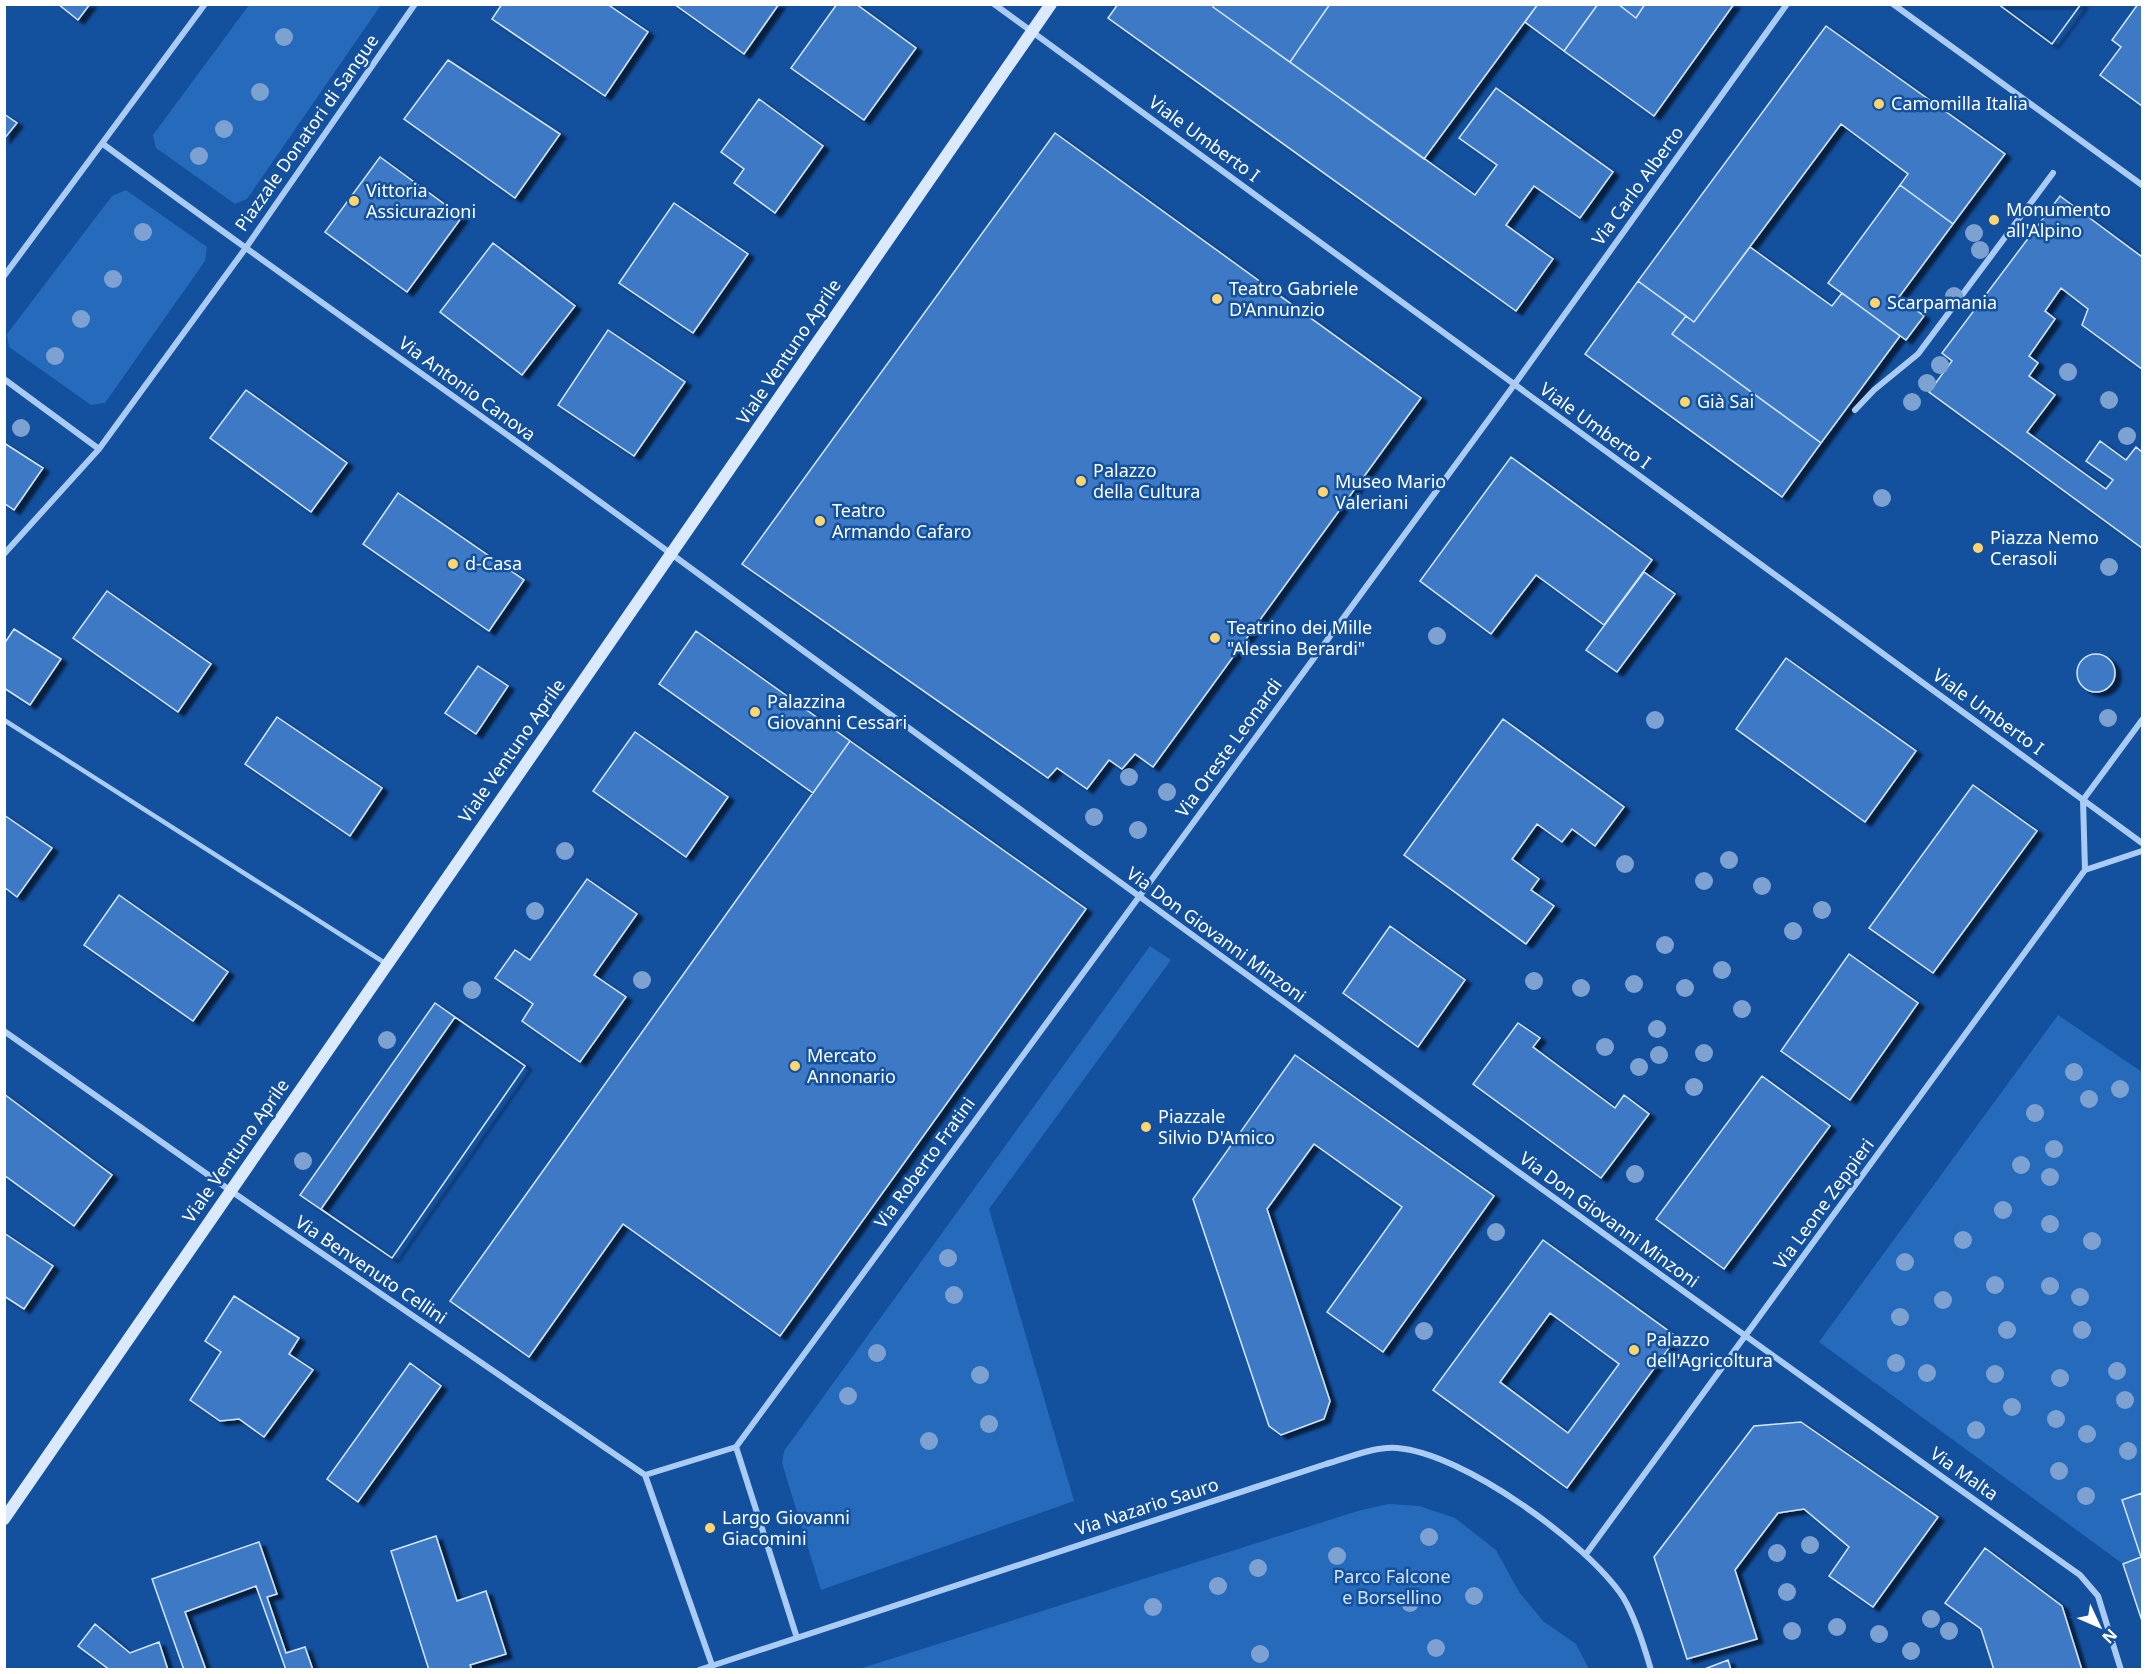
<svg xmlns="http://www.w3.org/2000/svg" width="2147" height="1674" font-family="'Noto Sans',sans-serif">
<style>
.green{fill:#266abc}
.building{fill:#3d79c4;stroke:#d3e6fd;stroke-width:1.5;fill-rule:evenodd;filter:url(#shadow)}
.lines{fill:none;stroke-linecap:round;stroke-linejoin:round}
.lane{stroke:#aacbf4;stroke-width:4.5}
.street{stroke:#aacbf4;stroke-width:6}
.secondary{stroke:#dae9fd;stroke-width:12}
.tree{fill:#7da2d2}
.poi-dot{fill:#ffd56d;stroke:#13509e;stroke-width:2}
.labels{text-anchor:middle;stroke-width:5;stroke-linejoin:round;paint-order:stroke}
.poi-label{font-size:18px;fill:#fff;stroke:#13509e;text-anchor:start}
.street-label{font-size:18px;fill:#fff;stroke:#13509e}
.park-label{font-size:18px;fill:#d3e6fd;stroke:#13509e}
</style>
<defs>
<filter id="shadow"><feDropShadow dx="6" dy="4" stdDeviation="1.5" flood-color="#0009"/></filter>
</defs>
<rect width="100%" height="100%" fill="#13509e"/>
<path class="green" d="M249,5H381L247,199L235,204L156,148L153,135Z
M126,190L207,247L205,261L105,403L91,405L9,347L7,334L112,196Z
M1150,946L1171,960L989,1209L1074,1501L821,1590L782,1463L784,1451Z
M2058,1015L2142,1072V1493L2122,1500L2141,1557L2123,1564L1819,1342Z
M1389,1504L1419,1506L1455,1518L1496,1550L1519,1592L1543,1621L1576,1644L1589,1669H859L1361,1510Z"/>
<path class="building" d="M58,4H90L78,20Z
M502,4H607L648,32L605,96L492,19Z
M674,4H779L744,54Z
M837,4H856L916,48L864,120L791,68Z
M1118,4H1214L1213,7L1475,195L1497,165L1459,138L1496,88L1613,172L1580,218L1534,186L1506,225L1553,259L1516,311L1108,18Z
M1214,4H1330L1290,62L1213,7Z
M1330,4H1538L1424,159L1290,62Z
M1538,4H1598L1564,51L1525,22Z
M1598,4H1618L1636,18L1645,4H1734L1654,116L1564,51Z
M1618,4H1645L1636,18Z
M1998,4H2081L2052,44Z
M1998,4H2081L2052,44Z
M2138,4H2142V106L2100,75L2121,47L2112,40Z
M1826,26L2005,154L1953,224L1900,185L1908,174L1841,124L1694,322L1638,281Z
M448,60L560,134L515,198L404,119Z
M759,99L823,146L775,213L734,183L744,169L721,152Z
M4,114L17,123L4,139Z
M1055,133L1421,398L1153,767L1135,754L1122,769L1109,760L1087,789L1057,768L1048,778L742,564Z
M380,157L462,217L407,292L325,232Z
M1900,185L1953,224L1899,297L1924,316L1906,340L1828,283Z
M2060,196L2142,257V369L2082,325L2088,309L2061,288L2045,311L2055,319L2029,356L2038,363L2029,376L2055,395L2027,432L2106,489L2113,480L2086,461L2100,441L2126,460L2136,447L2142,452V548L1929,392L1952,361L1942,353Z
M674,203L748,254L693,333L619,283Z
M493,243L575,306L522,375L440,312Z
M1750,247L1832,306L1842,293L1900,336L1821,443L1672,334L1686,316L1694,322Z
M1638,281L1686,316L1672,334L1821,443L1782,497L1585,354Z
M608,330L685,382L634,456L558,405Z
M246,390L347,463L311,512L210,438Z
M4,443L43,468L14,510L4,503Z
M1511,457L1652,560L1604,625L1536,575L1491,634L1420,581Z
M398,493L524,580L489,631L363,544Z
M1644,572L1675,594L1617,672L1586,650Z
M107,591L211,664L178,712L73,638Z
M14,629L61,659L30,705L4,688V644Z
M696,631L850,741L813,793L659,684Z
M2077 673a19 19 0 1 1 38 0a19 19 0 1 1-38 0Z
M1786,658L1916,751L1865,822L1736,729Z
M478,666L508,686L476,734L445,713Z
M277,717L382,788L350,836L245,764Z
M1503,719L1624,807L1595,846L1572,829L1562,842L1537,824L1512,859L1539,879L1531,890L1554,906L1526,944L1404,855Z
M635,732L728,797L686,857L593,791Z
M850,741L1086,909L780,1336L623,1224L529,1357L450,1301Z
M1973,785L2037,831L1933,973L1869,928Z
M4,815L52,848L17,897L4,887Z
M587,879L637,914L594,975L626,997L580,1062L522,1021L533,1004L495,978L515,950L530,960Z
M119,895L228,972L193,1021L84,945Z
M1390,926L1465,980L1418,1047L1343,993Z
M1849,954L1918,1003L1850,1100L1781,1051Z
M435,1003L525,1066L392,1258L300,1195Z
M455,1017L525,1066L392,1258L321,1209Z
M1518,1023L1540,1038L1533,1047L1615,1108L1624,1095L1649,1114L1601,1178L1473,1084Z
M1295,1055L1494,1196L1383,1352L1327,1312L1402,1207L1314,1144L1267,1209L1330,1401L1324,1419L1281,1435L1269,1426L1193,1199Z
M1762,1076L1830,1126L1724,1269L1656,1219Z
M4,1094L112,1175L74,1226L4,1175Z
M4,1233L53,1266L24,1309L4,1296Z
M1543,1240L1677,1337L1567,1488L1433,1390ZM1550,1313L1619,1364L1568,1433L1500,1382Z
M234,1296L299,1338L289,1354L313,1370L264,1437L239,1419L220,1421L190,1400L221,1352L205,1341Z
M410,1363L441,1386L358,1502L327,1479Z
M1801,1422L1938,1517L1873,1607L1829,1576L1849,1547L1804,1509L1778,1513L1735,1570L1757,1639L1687,1659L1654,1557L1754,1426Z
M2142,1493V1621L2123,1564L2141,1557L2122,1500Z
M436,1536L457,1601L486,1591L506,1654L470,1665L472,1670H429L391,1551Z
M259,1542L277,1594L267,1597L286,1653L305,1647L313,1670H184L152,1579Z
M1985,1548L2062,1606L2082,1670H1994L1981,1629L1945,1603Z
M256,1586L286,1670H206L185,1612Z
M95,1624L130,1653L159,1642L168,1670H110L78,1646Z
M1728,1660L1731,1670H1702Z"/>
<g class="lines">
<path class="lane" d="M4,720L385,963"/>
<path class="street" d="M994,4L2142,843
M1893,4L2142,185
M103,144C291,283 483,415 670,553C1138,896 1607,1239 2080,1575L2098,1596L2121,1670
M4,276L205,4
M4,379L99,449
M1855,410L1874,390L1918,354L2053,173
M4,554L99,449L245,249L415,4
M2083,800L2142,720
M2083,800L2085,870
M4,1031L231,1191L645,1475
M736,1447L1514,385L1787,4
M736,1447L797,1638
M645,1475L712,1665
M645,1475L736,1447
M1586,1554L2085,870L2142,851
M699,1670L1326,1464C1348,1458 1375,1446 1397,1448C1463,1453 1587,1543 1623,1597C1634,1615 1645,1649 1651,1670"/>
<path class="secondary" d="M4,1519L1051,4"/>
</g>
<g class="tree">
<circle cx="284" cy="37" r="9"/>
<circle cx="260" cy="92" r="9"/>
<circle cx="224" cy="129" r="9"/>
<circle cx="199" cy="156" r="9"/>
<circle cx="143" cy="232" r="9"/>
<circle cx="1974" cy="233" r="9"/>
<circle cx="1980" cy="250" r="9"/>
<circle cx="113" cy="279" r="9"/>
<circle cx="1954" cy="296" r="9"/>
<circle cx="81" cy="319" r="9"/>
<circle cx="55" cy="356" r="9"/>
<circle cx="1940" cy="365" r="9"/>
<circle cx="2068" cy="372" r="9"/>
<circle cx="1927" cy="383" r="9"/>
<circle cx="2109" cy="400" r="9"/>
<circle cx="1912" cy="402" r="9"/>
<circle cx="21" cy="428" r="9"/>
<circle cx="2127" cy="436" r="9"/>
<circle cx="1882" cy="498" r="9"/>
<circle cx="2109" cy="567" r="9"/>
<circle cx="1437" cy="636" r="9"/>
<circle cx="2108" cy="718" r="9"/>
<circle cx="1655" cy="720" r="9"/>
<circle cx="1129" cy="777" r="9"/>
<circle cx="1167" cy="792" r="9"/>
<circle cx="1094" cy="817" r="9"/>
<circle cx="1138" cy="830" r="9"/>
<circle cx="565" cy="851" r="9"/>
<circle cx="1729" cy="860" r="9"/>
<circle cx="1625" cy="864" r="9"/>
<circle cx="1704" cy="881" r="9"/>
<circle cx="1762" cy="886" r="9"/>
<circle cx="1822" cy="910" r="9"/>
<circle cx="535" cy="911" r="9"/>
<circle cx="1793" cy="931" r="9"/>
<circle cx="1665" cy="945" r="9"/>
<circle cx="1722" cy="970" r="9"/>
<circle cx="642" cy="980" r="9"/>
<circle cx="1534" cy="981" r="9"/>
<circle cx="1634" cy="984" r="9"/>
<circle cx="1581" cy="988" r="9"/>
<circle cx="1685" cy="988" r="9"/>
<circle cx="472" cy="990" r="9"/>
<circle cx="1742" cy="1009" r="9"/>
<circle cx="1657" cy="1029" r="9"/>
<circle cx="387" cy="1040" r="9"/>
<circle cx="1605" cy="1047" r="9"/>
<circle cx="1704" cy="1053" r="9"/>
<circle cx="1659" cy="1055" r="9"/>
<circle cx="1639" cy="1067" r="9"/>
<circle cx="2074" cy="1072" r="9"/>
<circle cx="1694" cy="1087" r="9"/>
<circle cx="2120" cy="1089" r="9"/>
<circle cx="2089" cy="1099" r="9"/>
<circle cx="2035" cy="1113" r="9"/>
<circle cx="2054" cy="1149" r="9"/>
<circle cx="303" cy="1161" r="9"/>
<circle cx="2021" cy="1165" r="9"/>
<circle cx="1635" cy="1174" r="9"/>
<circle cx="2050" cy="1177" r="9"/>
<circle cx="2003" cy="1210" r="9"/>
<circle cx="2050" cy="1224" r="9"/>
<circle cx="1496" cy="1232" r="9"/>
<circle cx="1963" cy="1240" r="9"/>
<circle cx="2092" cy="1241" r="9"/>
<circle cx="948" cy="1258" r="9"/>
<circle cx="1905" cy="1262" r="9"/>
<circle cx="1995" cy="1285" r="9"/>
<circle cx="2050" cy="1286" r="9"/>
<circle cx="954" cy="1295" r="9"/>
<circle cx="2080" cy="1297" r="9"/>
<circle cx="1943" cy="1300" r="9"/>
<circle cx="1900" cy="1317" r="9"/>
<circle cx="2007" cy="1330" r="9"/>
<circle cx="2082" cy="1330" r="9"/>
<circle cx="1424" cy="1331" r="9"/>
<circle cx="877" cy="1353" r="9"/>
<circle cx="1896" cy="1363" r="9"/>
<circle cx="2117" cy="1371" r="9"/>
<circle cx="1927" cy="1373" r="9"/>
<circle cx="1995" cy="1374" r="9"/>
<circle cx="980" cy="1375" r="9"/>
<circle cx="2060" cy="1378" r="9"/>
<circle cx="848" cy="1396" r="9"/>
<circle cx="2125" cy="1400" r="9"/>
<circle cx="2012" cy="1407" r="9"/>
<circle cx="2056" cy="1419" r="9"/>
<circle cx="989" cy="1424" r="9"/>
<circle cx="1976" cy="1430" r="9"/>
<circle cx="2087" cy="1434" r="9"/>
<circle cx="929" cy="1441" r="9"/>
<circle cx="2128" cy="1451" r="9"/>
<circle cx="2059" cy="1471" r="9"/>
<circle cx="2086" cy="1496" r="9"/>
<circle cx="1429" cy="1537" r="9"/>
<circle cx="1810" cy="1545" r="9"/>
<circle cx="1777" cy="1553" r="9"/>
<circle cx="1337" cy="1556" r="9"/>
<circle cx="1258" cy="1568" r="9"/>
<circle cx="1218" cy="1586" r="9"/>
<circle cx="1787" cy="1592" r="9"/>
<circle cx="1474" cy="1596" r="9"/>
<circle cx="1410" cy="1603" r="9"/>
<circle cx="1153" cy="1607" r="9"/>
<circle cx="1931" cy="1619" r="9"/>
<circle cx="1837" cy="1627" r="9"/>
<circle cx="1792" cy="1631" r="9"/>
<circle cx="1949" cy="1631" r="9"/>
<circle cx="1879" cy="1634" r="9"/>
<circle cx="1436" cy="1648" r="9"/>
<circle cx="1911" cy="1651" r="9"/>
<circle cx="1260" cy="1654" r="9"/>
</g>
<g class="poi-dot">
<circle cx="1879" cy="104" r="6"/>
<circle cx="354" cy="201" r="6"/>
<circle cx="1994" cy="220" r="6"/>
<circle cx="1217" cy="299" r="6"/>
<circle cx="1875" cy="303" r="6"/>
<circle cx="1685" cy="402" r="6"/>
<circle cx="1081" cy="481" r="6"/>
<circle cx="1323" cy="492" r="6"/>
<circle cx="820" cy="521" r="6"/>
<circle cx="1978" cy="548" r="6"/>
<circle cx="453" cy="564" r="6"/>
<circle cx="1215" cy="638" r="6"/>
<circle cx="755" cy="712" r="6"/>
<circle cx="795" cy="1066" r="6"/>
<circle cx="1146" cy="1127" r="6"/>
<circle cx="1634" cy="1350" r="6"/>
<circle cx="710" cy="1528" r="6"/>
</g>
<g class="labels">
<g class="poi-label">
<text x="1891" y="110">Camomilla Italia</text>
<text x="366" y="197">Vittoria<tspan x="366" dy="21">Assicurazioni</tspan></text>
<text x="2006" y="216">Monumento<tspan x="2006" dy="21">all'Alpino</tspan></text>
<text x="1229" y="295">Teatro Gabriele<tspan x="1229" dy="21">D'Annunzio</tspan></text>
<text x="1887" y="309">Scarpamania</text>
<text x="1697" y="408">Già Sai</text>
<text x="1093" y="477">Palazzo<tspan x="1093" dy="21">della Cultura</tspan></text>
<text x="1335" y="488">Museo Mario<tspan x="1335" dy="21">Valeriani</tspan></text>
<text x="832" y="517">Teatro<tspan x="832" dy="21">Armando Cafaro</tspan></text>
<text x="1990" y="544">Piazza Nemo<tspan x="1990" dy="21">Cerasoli</tspan></text>
<text x="465" y="570">d-Casa</text>
<text x="1227" y="634">Teatrino dei Mille<tspan x="1227" dy="21">"Alessia Berardi"</tspan></text>
<text x="767" y="708">Palazzina<tspan x="767" dy="21">Giovanni Cessari</tspan></text>
<text x="807" y="1062">Mercato<tspan x="807" dy="21">Annonario</tspan></text>
<text x="1158" y="1123">Piazzale<tspan x="1158" dy="21">Silvio D'Amico</tspan></text>
<text x="1646" y="1346">Palazzo<tspan x="1646" dy="21">dell'Agricoltura</tspan></text>
<text x="722" y="1524">Largo Giovanni<tspan x="722" dy="21">Giacomini</tspan></text>
</g>
<g class="street-label">
<text transform="translate(307 133) rotate(-55)" y="6">Piazzale Donatori di Sangue</text>
<text transform="translate(1204 139) rotate(36)" y="6">Viale Umberto I</text>
<text transform="translate(1638 186) rotate(-54)" y="6">Via Carlo Alberto</text>
<text transform="translate(789 352) rotate(-56)" y="6">Viale Ventuno Aprile</text>
<text transform="translate(467 389) rotate(36)" y="6">Via Antonio Canova</text>
<text transform="translate(1595 426) rotate(36)" y="6">Viale Umberto I</text>
<text transform="translate(1988 712) rotate(36)" y="6">Viale Umberto I</text>
<text transform="translate(1229 748) rotate(-54)" y="6">Via Oreste Leonardi</text>
<text transform="translate(512 751) rotate(-55)" y="6">Viale Ventuno Aprile</text>
<text transform="translate(1216 935) rotate(36)" y="6">Via Don Giovanni Minzoni</text>
<text transform="translate(236 1151) rotate(-55)" y="6">Viale Ventuno Aprile</text>
<text transform="translate(925 1163) rotate(-54)" y="6">Via Roberto Fratini</text>
<text transform="translate(1824 1204) rotate(-54)" y="6">Via Leone Zeppieri</text>
<text transform="translate(1609 1220) rotate(36)" y="6">Via Don Giovanni Minzoni</text>
<text transform="translate(371 1270) rotate(34)" y="6">Via Benvenuto Cellini</text>
<text transform="translate(1964 1474) rotate(35)" y="6">Via Malta</text>
<text transform="translate(1147 1507) rotate(-18)" y="6">Via Nazario Sauro</text>
</g>
<g class="park-label">
<text x="1392" y="1583">Parco Falcone<tspan x="1392" dy="21">e Borsellino</tspan></text>
</g>
</g>
<rect width="2147" height="1674" fill="none" stroke="#ffffff" stroke-width="12"/>
<g transform="translate(2099 1626) rotate(134)" stroke="#13509e" stroke-width="4.5" paint-order="stroke">
<path d="M0-4.5L10 22L0 15L-10 22Z" fill="#ffffff"/>
<text y="-9" font-size="16" font-weight="bold" text-anchor="middle" fill="#ffffff">N</text>
</g>
</svg>
